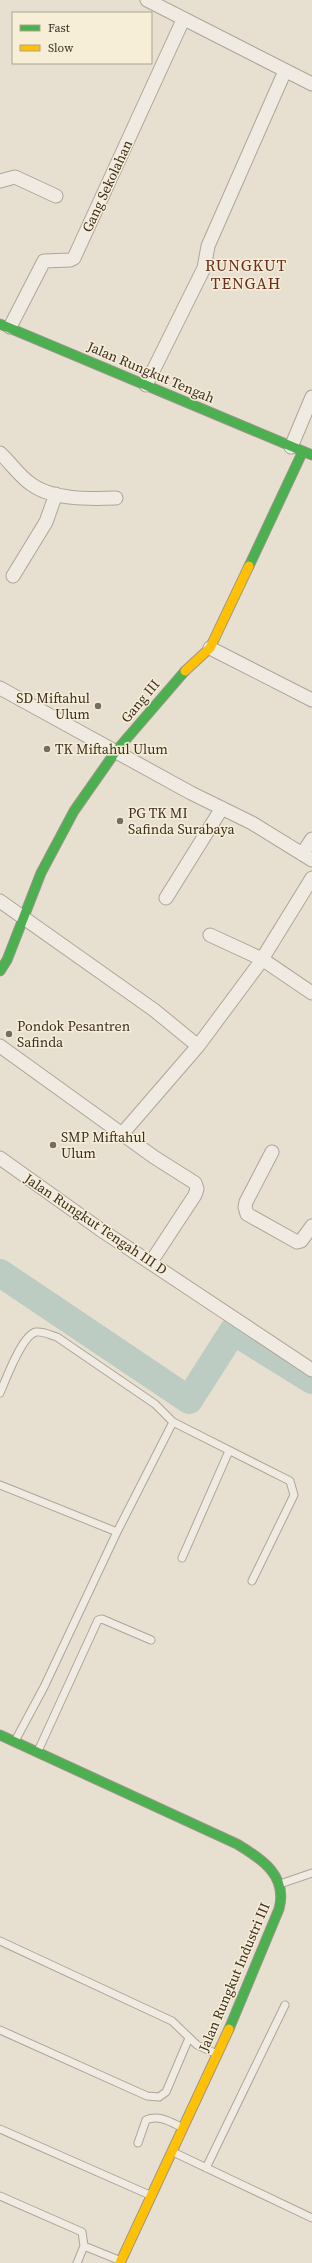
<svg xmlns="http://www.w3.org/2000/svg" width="312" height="2263" font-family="'Source Serif 4',serif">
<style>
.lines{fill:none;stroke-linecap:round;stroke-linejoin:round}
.river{stroke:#bcccc2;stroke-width:28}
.lane-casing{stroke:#ada599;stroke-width:9}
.street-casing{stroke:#ada599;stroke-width:15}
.fast-casing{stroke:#9c958a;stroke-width:11}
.slow-casing{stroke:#9c958a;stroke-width:11}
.lane{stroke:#efebe3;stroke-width:7}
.street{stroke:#efebe3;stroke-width:13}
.fast{stroke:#4caf50;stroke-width:9}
.slow{stroke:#ffc107;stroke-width:9}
.poi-dot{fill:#786c5e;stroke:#f7eed8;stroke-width:1.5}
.labels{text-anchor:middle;stroke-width:3;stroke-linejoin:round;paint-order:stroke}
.street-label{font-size:14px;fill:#3d2e20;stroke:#f7eed8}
.poi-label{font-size:14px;fill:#3d2e20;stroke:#f7eed8;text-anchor:start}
.quarter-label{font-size:16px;letter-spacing:1px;fill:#6b2e1e;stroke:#f7eed8}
</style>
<rect width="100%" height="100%" fill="#e7e0d1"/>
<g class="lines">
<path class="river" d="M0,1273L189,1400L233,1331L312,1380"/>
<g class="lane-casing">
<path id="lane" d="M0,1393C6,1379 22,1335 36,1332C43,1331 50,1335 57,1337L155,1404L173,1422L290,1481L294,1495L252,1581
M0,1485L117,1532
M182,1558L229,1451
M15,1741L44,1687L117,1532L173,1422
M38,1751L98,1620L102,1619L151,1640
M280,1884L312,1873
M0,1941L172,2021L197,2045L217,2054
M0,2030L147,2096L159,2097L166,2092L189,2038
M0,2129L152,2196
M138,2143L146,2120C159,2114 172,2123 183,2128
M173,2152L312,2218
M206,2168L285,2005
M0,2196L82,2232L84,2246L77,2263
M84,2246L121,2261"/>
</g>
<g class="street-casing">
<path id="street" d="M147,0L312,84
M0,181L15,177L56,196
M10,327L44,261L70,260L74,258L183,20
M146,385L204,268L208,246L285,71
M291,447L312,397
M0,453C11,463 19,476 31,484C52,500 91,499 116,498
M13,576L46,522L56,494
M210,648L312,700
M0,688L191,793L252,823L312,860
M302,854L312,839
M166,898L222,808
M0,901L154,1010L198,1046
M210,935L262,959L312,993
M0,1046L154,1157L195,1183L197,1189L195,1195L151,1262
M122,1134L198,1046L259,964L312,878
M272,1152L246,1202L245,1207L247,1214L297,1242L301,1241L312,1226
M0,1158L101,1230L312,1370"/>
</g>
<g class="fast-casing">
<path id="fast" d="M0,324L312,455
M249,566L303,451
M0,971L7,960L41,873L74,811L116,751L185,671
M0,1735L237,1844C262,1859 288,1876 279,1909L229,2029"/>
</g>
<g class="slow-casing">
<path id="slow" d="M185,671L210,648L249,566
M120,2263L229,2029"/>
</g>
<use href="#lane" class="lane"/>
<use href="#street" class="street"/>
<use href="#fast" class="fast"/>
<use href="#slow" class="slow"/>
</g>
<g class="poi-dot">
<circle cx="98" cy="706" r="4"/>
<circle cx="47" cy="749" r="4"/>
<circle cx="120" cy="821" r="4"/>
<circle cx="9" cy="1034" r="4"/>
<circle cx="53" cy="1145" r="4"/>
</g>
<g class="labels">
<g class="street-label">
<text transform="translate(107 186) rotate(-65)" y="5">Gang Sekolahan</text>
<text transform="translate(151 372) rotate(23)" y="5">Jalan Rungkut Tengah</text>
<text transform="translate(140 701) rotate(-50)" y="5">Gang III</text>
<text transform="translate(96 1224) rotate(34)" y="5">Jalan Rungkut Tengah III D</text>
<text transform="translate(234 1977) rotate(-67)" y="5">Jalan Rungkut Industri III</text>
</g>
<g class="poi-label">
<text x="90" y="703" text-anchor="end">SD Miftahul<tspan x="90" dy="16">Ulum</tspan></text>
<text x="55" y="754">TK Miftahul Ulum</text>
<text x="128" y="818">PG TK MI<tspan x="128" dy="16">Safinda Surabaya</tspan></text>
<text x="17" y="1031">Pondok Pesantren<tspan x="17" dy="16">Safinda</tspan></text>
<text x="61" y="1142">SMP Miftahul<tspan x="61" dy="16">Ulum</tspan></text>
</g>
<g class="quarter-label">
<text x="246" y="271">RUNGKUT<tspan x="246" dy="18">TENGAH</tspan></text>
</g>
</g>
<rect x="12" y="12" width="140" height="52" fill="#f7eed8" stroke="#ada18e"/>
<rect x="20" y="25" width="20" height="6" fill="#4caf50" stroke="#ada18e"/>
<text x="48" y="32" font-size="12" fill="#3d2e20">Fast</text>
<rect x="20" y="45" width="20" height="6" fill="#ffc107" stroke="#ada18e"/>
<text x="48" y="52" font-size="12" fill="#3d2e20">Slow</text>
</svg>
